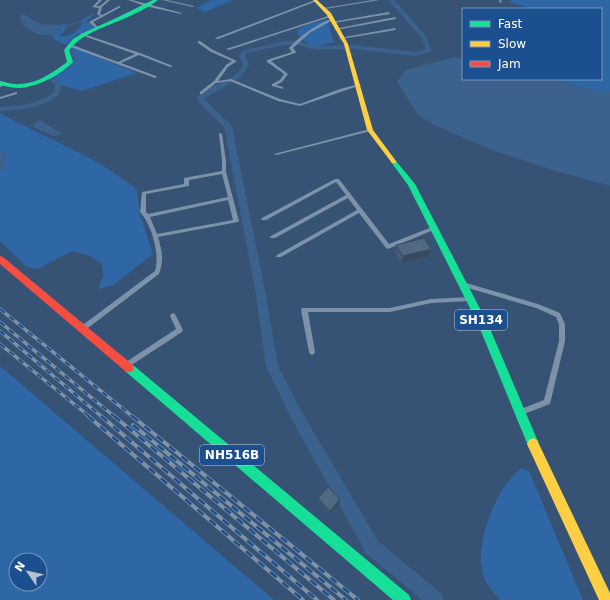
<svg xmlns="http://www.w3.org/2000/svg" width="610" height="600" font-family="'DejaVu Sans',sans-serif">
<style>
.green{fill:#2f66a5;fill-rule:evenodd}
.water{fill:#3b618d}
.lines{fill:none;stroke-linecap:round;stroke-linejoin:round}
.stream{stroke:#3b618d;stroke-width:1}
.river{fill:#3b618d;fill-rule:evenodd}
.street{fill:#7d92a8;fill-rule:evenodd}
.fast{fill:#16e098;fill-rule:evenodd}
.slow{fill:#ffcf43;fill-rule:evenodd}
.jam{fill:#f24e42;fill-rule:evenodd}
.rail-far1-casing{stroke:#7e92a7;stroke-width:3.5}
.rail-casing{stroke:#7e92a7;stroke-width:4}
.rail-far1{stroke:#1b4f8f;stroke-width:2;stroke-dasharray:6;stroke-linecap:butt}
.rail{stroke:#1b4f8f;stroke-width:2.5;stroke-dasharray:8;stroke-linecap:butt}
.wall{fill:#475a72}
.shaded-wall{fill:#394a5c}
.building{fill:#526984;stroke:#394a5c}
.labels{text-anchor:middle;stroke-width:4;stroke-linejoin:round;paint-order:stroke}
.shield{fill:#1b4f8f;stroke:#bbcadd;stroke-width:1}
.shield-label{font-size:12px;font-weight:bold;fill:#fff}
</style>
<rect width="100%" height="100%" fill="#365274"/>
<path class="green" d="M211,0H233L205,12L196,8Z
M512,0H610V93L587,89L554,79H601V9H532L509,2Z
M93,13L95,14L85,22L91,23L96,28L75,36L66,45L53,39L51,35H55L62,26L59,25L65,24L67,28L59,36C70,38 76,31 83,24L80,21Z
M327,19L334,42L313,48L297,34V30L306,25Z
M71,46L137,73L82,91L53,83L45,77C57,73 70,69 77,57L72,52Z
M0,113C46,139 97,156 137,190L140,214L153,254L113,285L98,289L103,277L102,264L90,256L72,251L38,269L27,267L0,241V161L3,157L0,154Z
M0,366L274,600H0ZM16,560H40V584H16Z
M522,468L529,471L583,600H500C494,593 486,584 483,575C474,544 496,486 522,468Z"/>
<path class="water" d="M22,13L40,24L59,25L62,26V29C53,42 25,33 20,20Z
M454,57L463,59V79H554L587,89L610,92V186L552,170L492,150L434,125L418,115L397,82L406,70Z
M40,120L63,134L54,136L33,127L36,122Z"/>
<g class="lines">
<path class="stream" d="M62,26L83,22L88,26L87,30L83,32"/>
<path class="river" d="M388,0H394L426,36L431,51L416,56L353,49L315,50L299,45H285L246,53L245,56L249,65L240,78L205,98V100L232,126L266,295L278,366L302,412L378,541L442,594L444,600H422L366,553L292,420L266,367L256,295L224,127L199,103L197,97C211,82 233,84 243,65L239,56L242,51L285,41H299L315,46L353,45L416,52L426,49L421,37Z
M67,47H71L78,58L69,68L53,77L61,83L60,93C44,108 22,110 0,111V107C19,106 39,105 55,91V84L45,77L70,60L72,58Z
M0,151L6,155L4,169L0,172Z"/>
<path class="street" d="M99,0H102L96,6H100L107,0H110L102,7L100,14L102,15L119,6L121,7L93,22L99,28L97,29L89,22L100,16L97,14L99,8L92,7Z
M128,0H132L182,13L181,14L145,6Z
M162,0H167L194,6L193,7Z
M315,0L317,1L218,39L215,38Z
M373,0H380L325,9L324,8Z
M499,0H501L502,2L500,3Z
M389,12L390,14L333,23L331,22Z
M328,16L330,17L229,50L226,49Z
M395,17L396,19L336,30L334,29Z
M331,19L333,20L311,32L293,48L296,52L295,53L271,61L288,74L282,82L276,85L283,87V89L272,86V84L280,80L284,74L267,62V60L292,52L289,48C301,35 315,25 331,19Z
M395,28L396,30L341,39L339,38Z
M81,33L140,53L173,66L170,67L139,55L121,63L156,76L157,77L155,78L68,46V44H70L118,62L135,54L81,35Z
M198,41H200L213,50L237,61L228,67L218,81L231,79L280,99L300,104L340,89L359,84L361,85L300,106L278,101L230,81L216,83L202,94H200V92L214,81L226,65L232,61L211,52L198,43Z
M0,85H2L3,86L0,87Z
M16,92H17V94L0,99V97Z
M370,129H371V131L276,155L274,154Z
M219,133L222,134L226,161V172L239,221L238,222L158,237C162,250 164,261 159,274L84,331L82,332L80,331L79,329L80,327L155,271C160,254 152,225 140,212L142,192L184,184V178L222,171V161ZM222,174L228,197L148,214L146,212V194L189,186V180ZM228,200L233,220L157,234L150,217Z
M335,179H339L389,244L432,227H436L437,228L436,229L388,249L386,248L359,213L281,257H277L276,256L277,255L357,210L348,198L275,238H271L270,237L271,236L346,195L336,182L266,220H262L261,219L262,218Z
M461,282H463L538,304L560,313L565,324V341L550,404L519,416L516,415L515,413L516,411L544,400L559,341V324L556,317L536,308L461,286L460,284Z
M470,297H472L473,299L472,301H470L431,303L390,312H308L315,352L314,354L312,355L310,354L309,352L301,310L302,308H390L431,299Z
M173,313L175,314L183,330L182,332L127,368L125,369L123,368L122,366L123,364L176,329L170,316L171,314Z"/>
<path class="fast" d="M153,0H158C145,10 126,18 111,24C95,31 80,36 69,50L73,62C60,75 38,87 19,88C13,88 6,86 0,85V81C6,82 13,85 19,84C37,84 54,72 67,62L64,50L73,39L83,33L112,20Z
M394,160L396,161L415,184L488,324L539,444L537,448L533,450L529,448L478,324L408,185L391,162Z
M129,364L133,365L409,595L411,600H393L125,371L124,368L125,365Z"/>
<path class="slow" d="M313,0H317L331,13L348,44L373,130L396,161V163H392L367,130L344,44L327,15Z
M533,438L537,440L610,593V600H599L527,444L529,440Z"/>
<path class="jam" d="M0,256L3,257L133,365L134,368L133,371L129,372L125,371L0,264Z"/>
<g class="rail-far1-casing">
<path id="rail-far1" d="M0,309L133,417
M0,322L115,417
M0,331L102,417
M0,344L90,417"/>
</g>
<g class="rail-casing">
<path id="rail" d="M88,416L303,600
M101,416L317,600
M114,416L334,600
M132,416L358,600
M133,425L346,600"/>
</g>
<use href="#rail-far1" class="rail-far1"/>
<use href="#rail" class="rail"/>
</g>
<path class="wall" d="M396,245L431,249L429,256L401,263L395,252Z
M318,498L340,499V502L330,513L318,500Z"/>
<path class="shaded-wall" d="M431,249L429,256L401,263L403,256Z
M340,499V502L330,513V511Z"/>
<path class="building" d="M424,238L431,249L403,256L396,245Z
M328,487L340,499L330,511L318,498Z"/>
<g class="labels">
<g class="shield">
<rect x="455" y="310" width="52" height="20" rx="3"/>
<rect x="200" y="445" width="64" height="20" rx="3"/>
</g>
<g class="shield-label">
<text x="481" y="324">SH134</text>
<text x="232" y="459">NH516B</text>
</g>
</g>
<rect x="462" y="8" width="140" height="72" fill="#1b4f8f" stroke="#7695bc"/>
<rect x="470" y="21" width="20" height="6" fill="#16e098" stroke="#7695bc"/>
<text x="498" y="28" font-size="12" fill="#ffffff">Fast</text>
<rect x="470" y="41" width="20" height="6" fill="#ffcf43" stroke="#7695bc"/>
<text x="498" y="48" font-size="12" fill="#ffffff">Slow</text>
<rect x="470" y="61" width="20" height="6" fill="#f24e42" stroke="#7695bc"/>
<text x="498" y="68" font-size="12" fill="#ffffff">Jam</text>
<g transform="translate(28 572) rotate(304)"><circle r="19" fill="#1b4f8f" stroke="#7695bc"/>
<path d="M0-3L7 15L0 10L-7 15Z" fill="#b9c2ce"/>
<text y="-6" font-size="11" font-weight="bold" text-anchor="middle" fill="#ffffff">N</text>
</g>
</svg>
